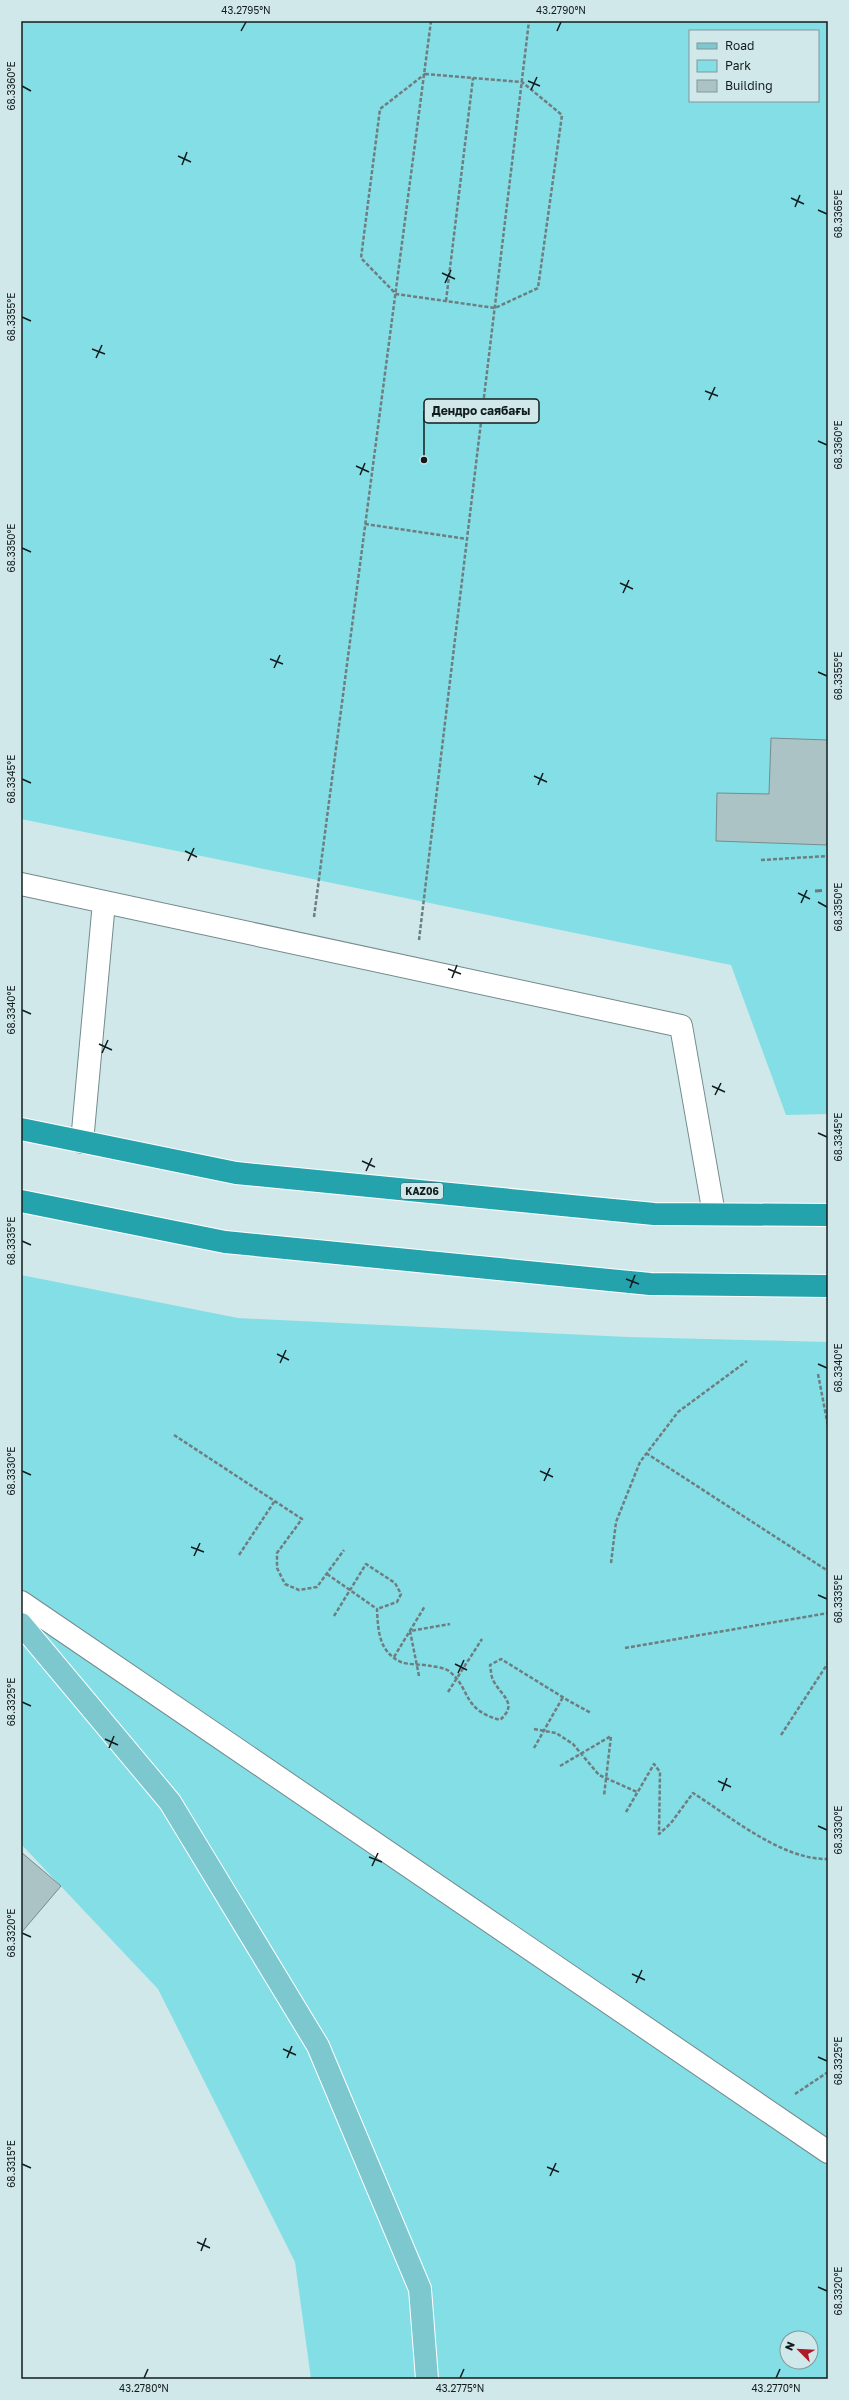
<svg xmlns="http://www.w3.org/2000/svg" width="849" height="2400" font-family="'Golos Text',sans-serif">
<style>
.green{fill:#84dee6;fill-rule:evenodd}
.building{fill:#abc3c5;stroke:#768c8e}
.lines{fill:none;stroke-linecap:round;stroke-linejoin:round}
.minor-casing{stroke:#748a8c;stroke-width:24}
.major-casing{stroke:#fff;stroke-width:24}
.highway-casing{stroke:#fff;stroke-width:24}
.path{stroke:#6e7e80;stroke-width:2.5;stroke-dasharray:4 2;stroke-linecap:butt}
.minor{stroke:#fff;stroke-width:22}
.major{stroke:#7cc8ce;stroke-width:22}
.highway{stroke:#24a3ad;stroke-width:22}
.rail{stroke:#6a7a7b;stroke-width:3;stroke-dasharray:7 7;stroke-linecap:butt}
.ticks{fill:none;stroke:#131c1d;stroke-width:1.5}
.labels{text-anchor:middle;stroke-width:4;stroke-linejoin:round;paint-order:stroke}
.shield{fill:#d0e8ea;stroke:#4c595a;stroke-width:1}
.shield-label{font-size:10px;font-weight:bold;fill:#131c1d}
.leader{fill:none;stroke:#131c1d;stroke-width:1.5}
.callout-dot{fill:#131c1d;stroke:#d0e8ea;stroke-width:1.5}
.callout{fill:#d0e8ea;stroke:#131c1d;stroke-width:1.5}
.callout-label{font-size:12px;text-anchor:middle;font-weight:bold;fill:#131c1d}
.neatline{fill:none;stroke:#131c1d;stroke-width:1.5}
.ticks-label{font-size:10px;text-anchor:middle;fill:#131c1d}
</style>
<rect width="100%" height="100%" fill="#d0e8ea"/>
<path class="green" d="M21,21H828V1114L786,1115L731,965L21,819ZM690,31H818V101H690Z
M21,1275L238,1318L628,1337L828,1342V2379H311L295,2262L158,1989L21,1844ZM787,2338H811V2362H787Z"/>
<path class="building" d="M771,738L828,740L827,845L716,841L717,793L769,794Z
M21,1852L61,1886L21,1933Z"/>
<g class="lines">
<g class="minor-casing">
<path id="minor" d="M21,884L681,1026L714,1214
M82,1142L104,902
M21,1602L828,2152"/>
</g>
<g class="major-casing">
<path id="major" d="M21,1624L170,1802L318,2046L420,2289L427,2379"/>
</g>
<g class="highway-casing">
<path id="highway" d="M21,1129L236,1173L654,1214L828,1215
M21,1201L225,1242L650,1284L828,1286"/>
</g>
<path class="path" d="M425,74L522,82L562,115L538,288L495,308L396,294L361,258L380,109Z
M446,301L473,78
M365,524L467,539
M761,860L828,856
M314,917L431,21
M419,940L529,21
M818,1374L828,1426
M174,1435L302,1519L277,1553V1568L285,1584L299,1590L317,1587L344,1550
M646,1453L828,1571
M239,1555L274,1502
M611,1563L616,1522L640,1462L678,1412L747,1361
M327,1574L377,1609C378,1631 379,1652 401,1662C409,1665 422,1664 431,1666C437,1667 445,1668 449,1671C472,1690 461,1709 500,1720C519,1703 501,1696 493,1680C491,1676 491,1670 490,1665L501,1659L569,1701L591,1713
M828,1594V1601
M334,1616L366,1564L395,1583L401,1594L397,1602L377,1609
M625,1648L828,1613
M394,1657L425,1606
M419,1676L410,1631L450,1624
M448,1692L482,1639
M534,1729L556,1733L573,1744L599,1775L637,1792
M781,1735L828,1663
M534,1748L563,1697
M560,1766L611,1736L604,1796
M626,1812L654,1764L660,1772L659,1834L671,1823L693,1793C731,1817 782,1860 828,1859
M795,2094L828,2072"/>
<use href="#minor" class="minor"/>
<use href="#major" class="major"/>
<use href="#highway" class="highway"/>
<path class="rail" d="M815,891L828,890"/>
</g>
<path class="ticks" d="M241,31L246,22M557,31L561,22M528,81L540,86M22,86L31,91M531,90L537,77M178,156L191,162M182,165L187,152M791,198L804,204M795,207L800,195M818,210L827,214M442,273L455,279M445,283L451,270M22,317L31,321M92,349L105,354M96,358L102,345M705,391L718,396M709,400L715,387M818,441L827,445M356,466L369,472M360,475L365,463M22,548L31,552M620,583L633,589M623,593L629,580M270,659L283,664M274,668L280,655M818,672L827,676M534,776L547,782M22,779L31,783M538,785L543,773M185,851L197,857M188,861L194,848M798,893L810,899M818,902L827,907M801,903L807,890M448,969L461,974M452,978L457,965M22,1010L31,1014M99,1044L112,1050M102,1053L108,1040M712,1086L725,1092M715,1095L721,1083M818,1133L827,1137M362,1161L375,1167M366,1171L372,1158M22,1241L31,1245M626,1279L639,1284M630,1288L635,1275M277,1354L289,1360M280,1363L286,1350M818,1364L827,1368M22,1471L31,1475M540,1471L553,1477M544,1481L550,1468M191,1547L204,1552M194,1556L200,1543M818,1595L827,1599M455,1664L467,1670M458,1673L464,1660M22,1702L31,1706M105,1739L118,1745M109,1748L114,1736M718,1781L731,1787M722,1791L727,1778M818,1826L827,1830M369,1857L382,1862M372,1866L378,1853M22,1933L31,1937M632,1974L645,1980M636,1983L642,1970M283,2049L296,2055M818,2057L827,2061M287,2058L292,2046M22,2164L31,2168M547,2167L559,2172M550,2176L556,2163M197,2242L210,2248M201,2251L206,2238M818,2287L827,2291M144,2378L148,2369M460,2378L464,2369M776,2378L780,2369"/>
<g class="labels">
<rect class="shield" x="401" y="1183" width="42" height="16" rx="3"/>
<g class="shield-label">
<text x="422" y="1195">KАZ06</text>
</g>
</g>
<path class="leader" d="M424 460L424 411"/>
<circle class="callout-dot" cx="424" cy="460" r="4"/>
<rect class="callout" x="424" y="399" width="115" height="24" rx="4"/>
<g class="callout-label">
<text x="481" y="415">Дендро саябағы</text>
</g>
<rect width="849" height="2400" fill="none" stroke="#d0e8ea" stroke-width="44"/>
<rect x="689" y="30" width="130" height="72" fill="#d0e8ea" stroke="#849698"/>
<rect x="697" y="43" width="20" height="6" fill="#7cc8ce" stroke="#849698"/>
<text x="725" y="50" font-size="12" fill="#131c1d">Road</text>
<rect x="697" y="60" width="20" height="12" fill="#84dee6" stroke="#849698"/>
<text x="725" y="70" font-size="12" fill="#131c1d">Park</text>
<rect x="697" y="80" width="20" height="12" fill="#abc3c5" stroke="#849698"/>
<text x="725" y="90" font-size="12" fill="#131c1d">Building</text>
<g transform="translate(799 2350) rotate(294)"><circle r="19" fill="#d0e8ea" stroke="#849698"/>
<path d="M0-3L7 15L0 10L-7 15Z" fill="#ad1a28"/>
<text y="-6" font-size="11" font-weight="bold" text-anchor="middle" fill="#131c1d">N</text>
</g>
<rect x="22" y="22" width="805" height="2356" class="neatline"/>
<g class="ticks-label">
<text x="246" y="14">43.2795°N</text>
<text x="561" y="14">43.2790°N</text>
<text transform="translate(11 86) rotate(-90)" y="4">68.3360°E</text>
<text transform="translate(838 214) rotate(-90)" y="4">68.3365°E</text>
<text transform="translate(11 317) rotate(-90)" y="4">68.3355°E</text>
<text transform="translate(838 445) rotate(-90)" y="4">68.3360°E</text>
<text transform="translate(11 548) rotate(-90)" y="4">68.3350°E</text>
<text transform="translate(838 676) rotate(-90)" y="4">68.3355°E</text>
<text transform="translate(11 779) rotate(-90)" y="4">68.3345°E</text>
<text transform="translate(838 907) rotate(-90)" y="4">68.3350°E</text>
<text transform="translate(11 1010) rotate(-90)" y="4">68.3340°E</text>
<text transform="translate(838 1137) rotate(-90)" y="4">68.3345°E</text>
<text transform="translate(11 1241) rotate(-90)" y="4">68.3335°E</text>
<text transform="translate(838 1368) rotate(-90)" y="4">68.3340°E</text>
<text transform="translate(11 1471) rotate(-90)" y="4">68.3330°E</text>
<text transform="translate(838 1599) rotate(-90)" y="4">68.3335°E</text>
<text transform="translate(11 1702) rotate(-90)" y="4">68.3325°E</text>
<text transform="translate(838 1830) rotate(-90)" y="4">68.3330°E</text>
<text transform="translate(11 1933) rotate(-90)" y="4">68.3320°E</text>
<text transform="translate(838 2061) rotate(-90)" y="4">68.3325°E</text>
<text transform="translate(11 2164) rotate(-90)" y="4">68.3315°E</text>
<text transform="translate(838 2291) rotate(-90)" y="4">68.3320°E</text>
<text x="144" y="2392">43.2780°N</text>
<text x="460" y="2392">43.2775°N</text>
<text x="776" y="2392">43.2770°N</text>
</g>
</svg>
